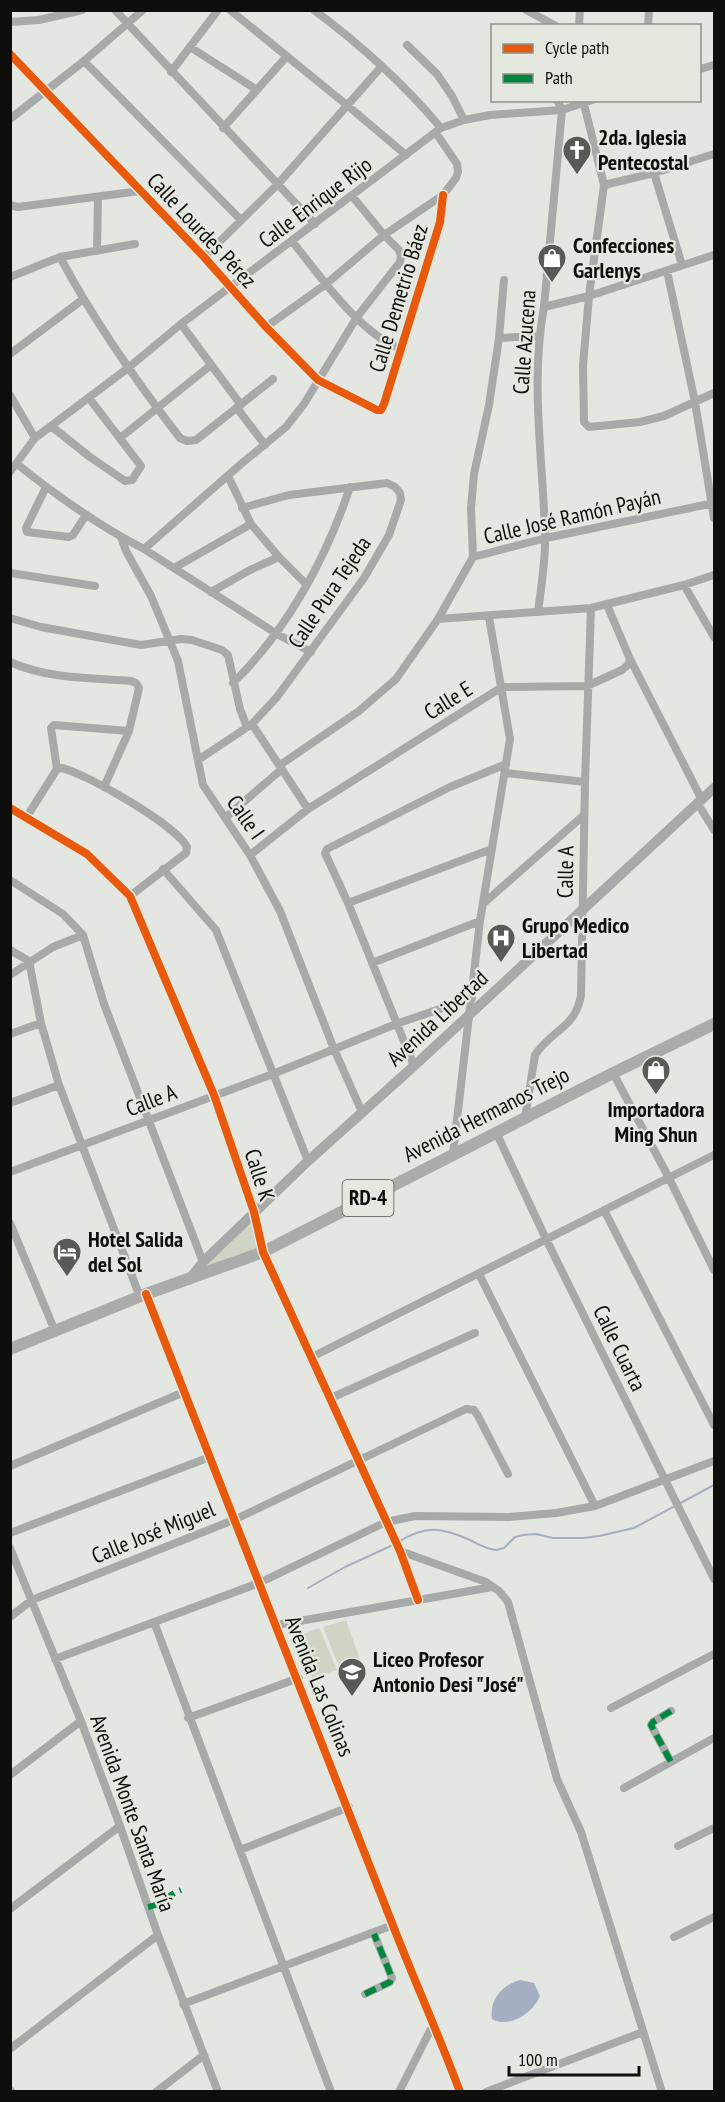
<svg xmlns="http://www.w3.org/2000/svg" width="725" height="2102" font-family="'PT Sans Narrow',sans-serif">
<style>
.green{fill:#cfd4c4}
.water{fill:#a4afc2}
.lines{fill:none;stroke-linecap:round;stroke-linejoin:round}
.stream{stroke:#a4afc2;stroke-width:2}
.minor{stroke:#a8aaa9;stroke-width:8}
.tertiary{stroke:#a8aaa9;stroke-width:10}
.primary{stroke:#aaacab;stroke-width:12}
.quiet{stroke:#00873e;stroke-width:6;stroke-dasharray:12 6;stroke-linecap:butt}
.cycleway-casing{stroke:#e5e8df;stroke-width:11}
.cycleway{stroke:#e8590c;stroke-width:8}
.labels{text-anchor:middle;stroke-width:4.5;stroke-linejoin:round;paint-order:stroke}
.shield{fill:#e5e8df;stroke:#4e504b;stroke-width:1.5}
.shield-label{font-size:21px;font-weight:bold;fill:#0e0f0c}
.poi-label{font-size:22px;font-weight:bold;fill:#0e0f0c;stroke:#e5e8df;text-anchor:start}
.street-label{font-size:22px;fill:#0e0f0c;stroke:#e5e8df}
</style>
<rect width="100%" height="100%" fill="#e4e6e1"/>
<path class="green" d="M254,1212L263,1252L189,1280Z
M346,1620L360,1660L340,1669L323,1627Z
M319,1628L337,1670L312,1678L295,1637Z"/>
<path class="water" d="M520,1980L534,1983L540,1996C533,2013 509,2029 492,2019C489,2000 502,1985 520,1980Z"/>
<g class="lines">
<path class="stream" d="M398,1542C426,1525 441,1527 470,1540C478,1544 486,1549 496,1550L504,1548L515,1537L523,1535L536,1534L553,1538H583L599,1536L634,1528L714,1485
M308,1588L345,1567L393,1545"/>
<path class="minor" d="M115,10L315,224
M230,10L348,106L406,155
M314,10C361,45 404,84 441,128
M526,10L556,26
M10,22L39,20L82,10
M579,26L580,10
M648,26L649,10
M407,45L437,74L452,96L464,120
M190,47L257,90
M10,54L204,257L266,327L318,380L377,410H381L384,404L440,222L443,195
M84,61L241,220
M700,69L714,65
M171,72L218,10
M583,100L604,185L589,296L583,365L584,422L589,427L640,422L664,416L714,393
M10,119L84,61L143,10
M223,128L287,56
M654,173L682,265
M604,185L654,173L714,154
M10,205L18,207L140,191
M292,241C320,276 359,333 401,349
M97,251L98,197
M60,257C94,321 136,381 180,438L187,441L196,440L273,379
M204,257L278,184L381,67
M667,271L695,402L714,518
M10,277L60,257L135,244
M544,307L589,296L714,255
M181,324L241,405
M266,327L326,284L384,235L443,195L456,178L458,172L457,164L436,133
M499,338L538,336
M10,354L82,300
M10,395L35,438
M237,408L265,445
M51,426L90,457L125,481L132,480L141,466L89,398
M120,438L211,365
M17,464C57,496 99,526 144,549L277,634L311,652
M10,472L35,438L128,368L181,324L441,128L464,120L490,115L562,110L592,100
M228,476L251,524L279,557L306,584
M46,487L26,528L27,532L69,537L73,535L86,515
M121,537L126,551L151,596L178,661L203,785L250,855L280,911L334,1049L362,1112
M144,549L241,464L286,427L304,404L357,317L400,262L401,256L399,250L384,235L352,196
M473,557L471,508L474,474L489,405L499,338L504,280
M174,568L251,524
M10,573L95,586
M684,585L714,637
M211,592L250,570L279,557
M538,612C541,587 546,560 545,535C543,459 530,382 544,307L562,110L557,100
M10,618L41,627L141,645L181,639L192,640L222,650L228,655L240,709L247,727
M438,619L591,608L684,585L714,575
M630,659L702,800
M10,662C48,679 91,678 131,681L136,683L139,688L129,731L104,787
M233,683C287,630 326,559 350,487
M252,724L308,809
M198,760L252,724L277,697L364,578L389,535L401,500L400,493L395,487L387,483L289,495L242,508
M280,765L359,711L396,679L438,619L473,557L546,538L714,503
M57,769L51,728L54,725L129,731
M505,773L585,782
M698,804L714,830
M10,808L87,854L130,896L214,1095L254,1212L263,1252L400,1551L418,1600
M26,818L57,769L62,768C87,774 176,825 187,847L186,853L130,896
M225,818L282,769
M250,855L308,809L502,687L587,686L622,670L628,665L630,659L607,605
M163,869L216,930L308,1161
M10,880L63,914L83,935L104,1004L203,1262
M348,903L492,849
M484,903L584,815
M10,950L29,961L41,1023L59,1085L140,1297
M372,963L480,921
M10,975L53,947L83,935
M10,1034L41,1023
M414,1066L348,903L325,853L327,849L450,787L506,764
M613,1073L669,1178L714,1270
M10,1103L59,1085
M525,1118L535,1055C551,1030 576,1028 581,995L585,782L591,608
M496,1132L546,1239L714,1579
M453,1154L480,921L510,739L489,617
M10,1172L273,1074L396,1024L472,998
M604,1210L714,1425
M10,1223L55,1331
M479,1274L595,1506
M146,1294C228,1504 312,1713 392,1923C414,1980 439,2035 460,2092
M312,1357L714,1155
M331,1398L475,1333
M10,1466L184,1392
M10,1533L210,1457
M10,1548L81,1721L120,1826L158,1935L218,2092
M400,1551L486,1582L499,1591L508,1602L557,1779L581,1832L662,2092
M10,1617L32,1600L236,1519L466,1409L474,1410L478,1416L508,1474
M154,1622L331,2092
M277,1625L492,1587
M55,1659L259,1583L386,1522L415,1516L509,1517L556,1513L595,1506L714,1461
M611,1708L714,1654
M671,1711L653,1722L651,1725L671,1762
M188,1718L299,1678
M10,1775L81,1721
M624,1788L714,1738
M678,1846L714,1828
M240,1850L349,1807
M10,1909L120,1826
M674,1937L714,1917
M365,1994L390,1982L392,1978L374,1934
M183,2004L393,1925
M10,2049L158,1935
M10,2090L12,2092
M156,2092L204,2055
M399,2092L433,2025
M486,2092L643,2032"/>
<path class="tertiary" d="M189,1280L203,1262L308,1161L414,1066L714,788"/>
<path class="primary" d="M10,1349L146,1294L263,1252L613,1073L714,1024"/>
<path class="quiet" d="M671,1711L653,1722L651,1725L671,1762
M148,1907C164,1904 167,1895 181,1890
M365,1994L390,1982L392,1978L374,1934"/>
<g class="cycleway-casing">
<path id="cycleway" d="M10,54L204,257L266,327L318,380L377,410H381L384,404L440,222L443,195
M10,808L87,854L130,896L214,1095L254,1212L263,1252L400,1551L418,1600
M146,1294C228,1504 312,1713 392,1923C414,1980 439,2035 460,2092"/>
</g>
<use href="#cycleway" class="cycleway"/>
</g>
<defs>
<g id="church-pin" transform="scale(1.5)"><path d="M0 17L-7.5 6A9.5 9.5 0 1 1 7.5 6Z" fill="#595a57" stroke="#e5e8df"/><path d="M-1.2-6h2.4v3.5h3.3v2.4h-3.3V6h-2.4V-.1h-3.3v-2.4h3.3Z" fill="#fff"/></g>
<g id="shop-pin" transform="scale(1.5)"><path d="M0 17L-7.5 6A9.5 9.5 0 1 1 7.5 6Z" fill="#595a57" stroke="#e5e8df"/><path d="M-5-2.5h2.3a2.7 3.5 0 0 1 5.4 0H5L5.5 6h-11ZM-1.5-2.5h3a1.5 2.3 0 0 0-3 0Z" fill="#fff"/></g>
<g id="hospital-pin" transform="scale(1.5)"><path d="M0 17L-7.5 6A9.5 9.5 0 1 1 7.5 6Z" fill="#595a57" stroke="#e5e8df"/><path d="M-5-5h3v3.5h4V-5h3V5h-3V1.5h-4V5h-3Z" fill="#fff"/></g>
<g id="hotel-pin" transform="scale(1.5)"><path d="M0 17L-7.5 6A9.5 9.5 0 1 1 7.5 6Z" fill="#595a57" stroke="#e5e8df"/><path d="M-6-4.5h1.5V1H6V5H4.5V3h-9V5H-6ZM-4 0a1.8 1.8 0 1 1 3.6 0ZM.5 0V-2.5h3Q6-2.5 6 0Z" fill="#fff"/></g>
<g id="school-pin" transform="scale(1.5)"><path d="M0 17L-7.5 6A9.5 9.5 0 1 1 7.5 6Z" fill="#595a57" stroke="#e5e8df"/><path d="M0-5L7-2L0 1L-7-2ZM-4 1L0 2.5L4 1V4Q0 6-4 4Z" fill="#fff"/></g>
</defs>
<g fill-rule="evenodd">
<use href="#church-pin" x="577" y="150"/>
<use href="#shop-pin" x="552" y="258"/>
<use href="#hospital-pin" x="501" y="938"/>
<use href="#shop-pin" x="656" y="1070"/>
<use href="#hotel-pin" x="67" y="1252"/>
<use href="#school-pin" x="352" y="1672"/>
</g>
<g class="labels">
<rect class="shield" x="342.5" y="1180" width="51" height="36" rx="4.5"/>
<g class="shield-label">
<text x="368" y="1205">RD-4</text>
</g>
<g class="poi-label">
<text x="598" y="145">2da. Iglesia<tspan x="598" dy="25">Pentecostal</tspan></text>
<text x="573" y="253">Confecciones<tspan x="573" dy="25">Garlenys</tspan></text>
<text x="522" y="933">Grupo Medico<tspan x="522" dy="25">Libertad</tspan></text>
<text x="656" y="1117" text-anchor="middle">Importadora<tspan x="656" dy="25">Ming Shun</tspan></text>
<text x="88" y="1247">Hotel Salida<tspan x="88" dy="25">del Sol</tspan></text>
<text x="373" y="1667">Liceo Profesor<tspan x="373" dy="25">Antonio Desi "José"</tspan></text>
</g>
<g class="street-label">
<text transform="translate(315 202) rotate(-37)" y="8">Calle Enrique Rijo</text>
<text transform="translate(202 230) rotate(47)" y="8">Calle Lourdes Pérez</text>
<text transform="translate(398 298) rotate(-73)" y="8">Calle Demetrio Báez</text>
<text transform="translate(524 342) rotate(-86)" y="8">Calle Azucena</text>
<text transform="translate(572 516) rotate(-13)" y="8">Calle José Ramón Payán</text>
<text transform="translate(329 592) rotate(-56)" y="8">Calle Pura Tejeda</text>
<text transform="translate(448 700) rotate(-32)" y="8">Calle E</text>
<text transform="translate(246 817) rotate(55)" y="8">Calle I</text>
<text transform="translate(565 872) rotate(-89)" y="8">Calle A</text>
<text transform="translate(437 1018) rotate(-43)" y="8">Avenida Libertad</text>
<text transform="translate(151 1100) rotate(-21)" y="8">Calle A</text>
<text transform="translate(486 1114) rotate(-27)" y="8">Avenida Hermanos Trejo</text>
<text transform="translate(260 1175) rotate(72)" y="8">Calle K</text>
<text transform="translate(620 1348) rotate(64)" y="8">Calle Cuarta</text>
<text transform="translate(153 1532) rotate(-22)" y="8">Calle José Miguel</text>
<text transform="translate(320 1686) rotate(68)" y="8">Avenida Las Colinas</text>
<text transform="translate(133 1813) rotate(70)" y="8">Avenida Monte Santa María</text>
</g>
</g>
<rect width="725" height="2102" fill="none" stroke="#0e0f0c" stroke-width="24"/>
<rect x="491" y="24" width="210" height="78" fill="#e5e8df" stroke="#8f918b" stroke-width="1.5"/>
<rect x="503" y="44" width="30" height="9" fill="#e8590c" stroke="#8f918b" stroke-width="1.5"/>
<text x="545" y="54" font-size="18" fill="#0e0f0c">Cycle path</text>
<rect x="503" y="74" width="30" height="9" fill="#00873e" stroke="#8f918b" stroke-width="1.5"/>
<text x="545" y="84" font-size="18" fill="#0e0f0c">Path</text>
<path d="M509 2066v9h130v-9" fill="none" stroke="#0e0f0c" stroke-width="3"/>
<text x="518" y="2066" font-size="18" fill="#0e0f0c" stroke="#e5e8df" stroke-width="4.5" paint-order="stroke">100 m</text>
</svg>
